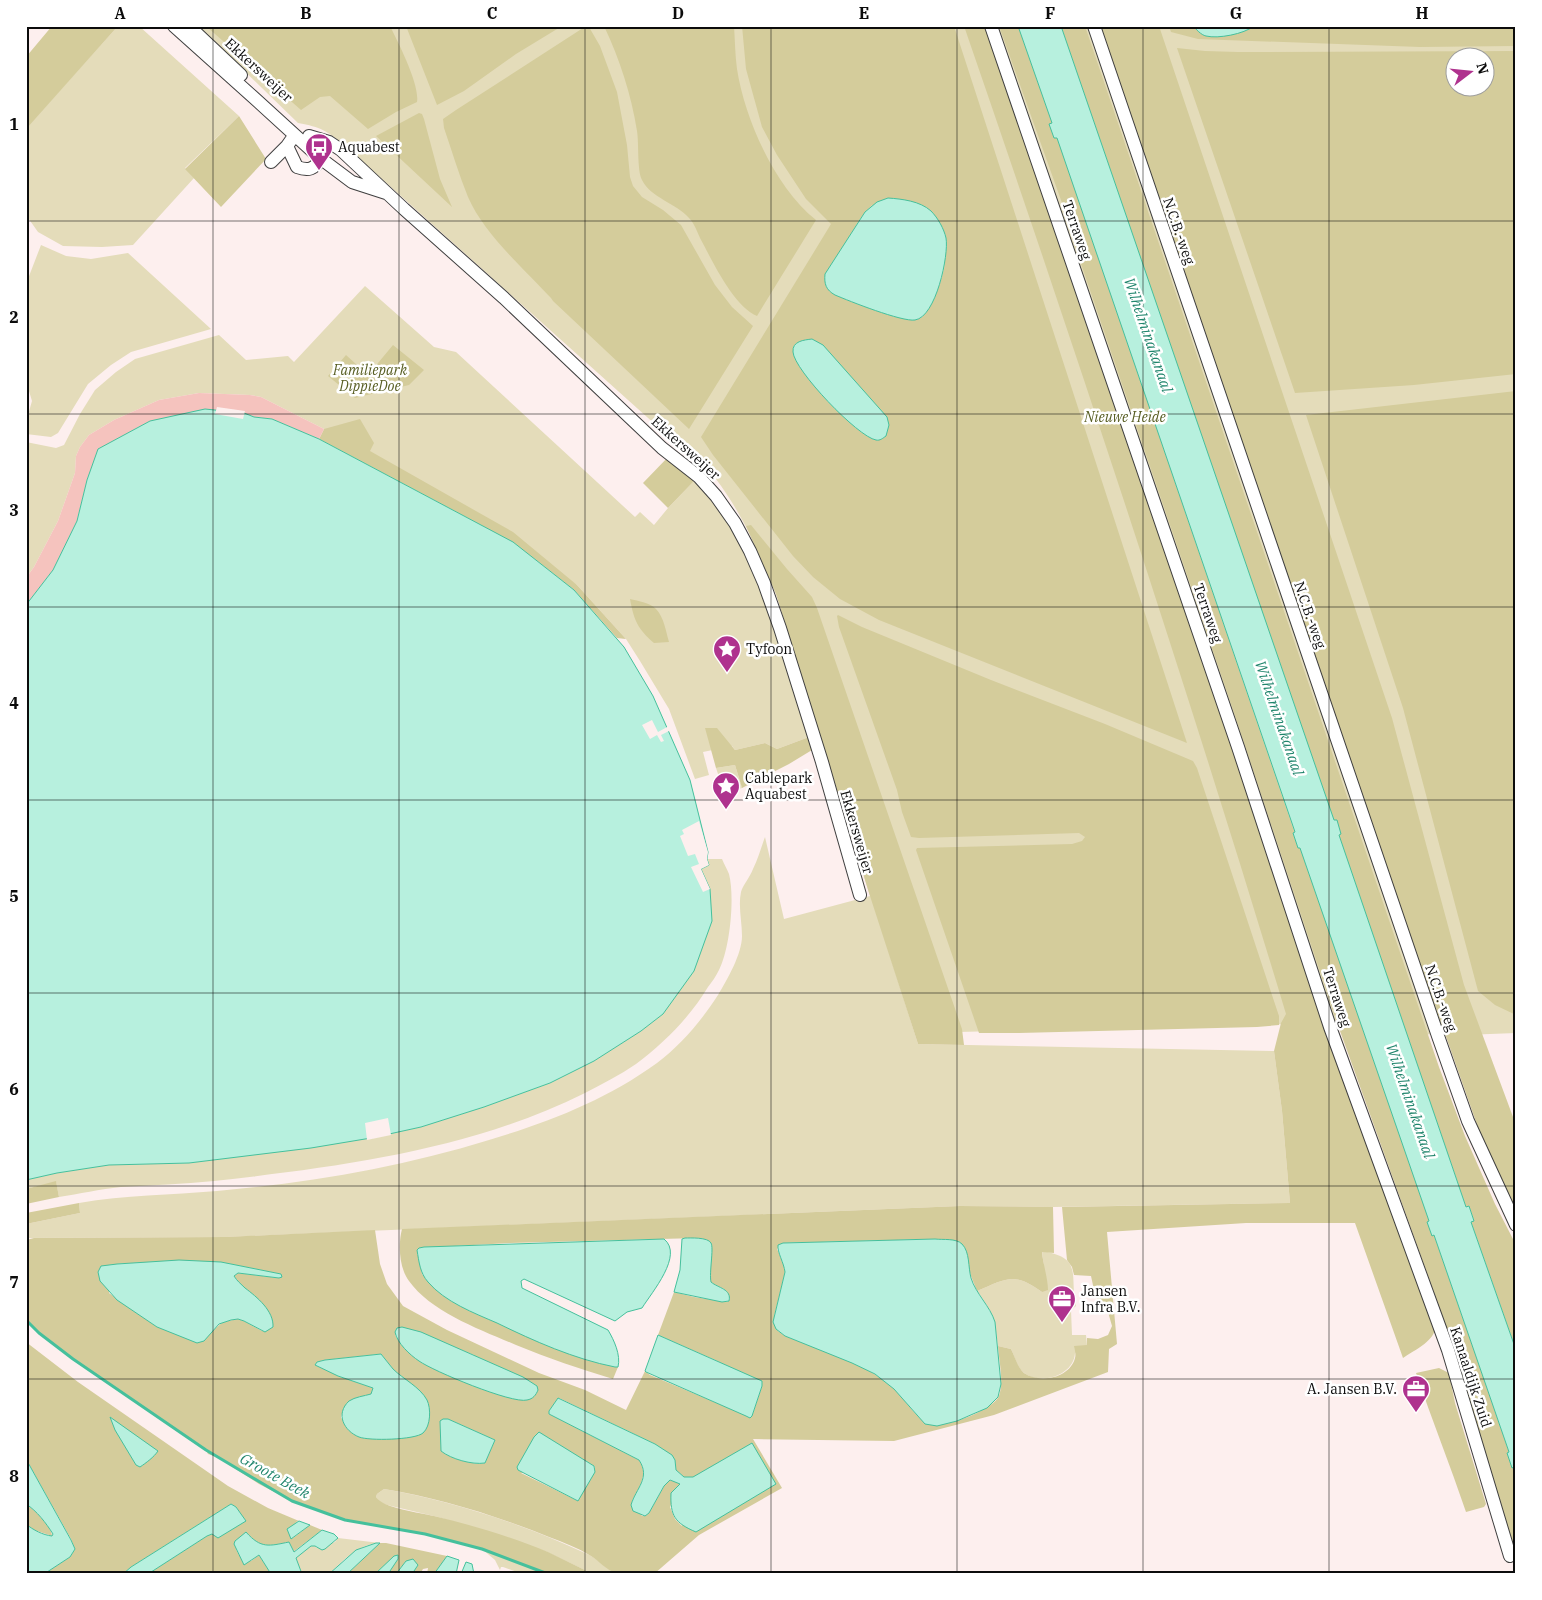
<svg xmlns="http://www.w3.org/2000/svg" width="1542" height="1600" font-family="'IBM Plex Serif',serif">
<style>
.green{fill:#e4dcba;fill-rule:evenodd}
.forest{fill:#d4cc9b;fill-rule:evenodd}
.sand{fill:#f5c3be}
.water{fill:#b7f0de;stroke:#45c09c}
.pier{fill:#fdefee}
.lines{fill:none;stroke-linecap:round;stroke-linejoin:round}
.stream{stroke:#45c09c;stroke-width:3}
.minor-casing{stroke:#3f3f3f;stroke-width:14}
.minor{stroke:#fff;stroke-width:12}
.grid{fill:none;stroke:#0c0c0c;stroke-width:1;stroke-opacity:0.55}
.labels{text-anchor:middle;stroke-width:5;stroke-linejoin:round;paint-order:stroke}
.street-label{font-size:14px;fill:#0c0c0c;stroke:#fff}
.poi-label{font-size:14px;fill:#0c0c0c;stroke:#fff;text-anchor:start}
.park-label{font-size:14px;font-style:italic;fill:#585e23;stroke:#fff}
.water-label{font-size:15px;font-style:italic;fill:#20856c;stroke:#fff}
.neatline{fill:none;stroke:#0c0c0c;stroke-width:2}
.grid-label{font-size:16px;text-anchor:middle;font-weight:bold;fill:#0c0c0c}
</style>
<rect width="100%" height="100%" fill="#fdefee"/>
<path class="green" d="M118,26H139L239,116L185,168L194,178L133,245L102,247L63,246L38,232L26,215V128Z
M198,26H1516V1033L1438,1036L1345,1020L1289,1024L919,1033L878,918L918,1044L1274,1051L1282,1111L1290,1203L1053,1207L960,1206L226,1237L26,1238V1224L80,1213L79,1203C125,1195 171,1195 217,1191C309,1183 401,1167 489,1140C549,1122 606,1100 657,1063C681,1045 702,1020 718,995C727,980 742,954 742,936C742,922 738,906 741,892C743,885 750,877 753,869C758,859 761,848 765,837L784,919L870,896C851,832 831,768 812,704C788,626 765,545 716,479L344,145C327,131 321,127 298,123ZM1454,58H1484V88H1454Z
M41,245L66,256L91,259L128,253L211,329L131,352L111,365L88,384L58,433L51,437L26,434V422L32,401L26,381V284Z
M365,286L434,347L456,352L635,517L640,512L654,525L668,508L696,479C707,494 722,509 731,525C769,590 787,665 809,737L777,749L765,743L735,750L732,746L703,752L709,775L695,779L669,709L640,661L626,639L577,585L324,429L261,397L250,395L199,393L159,400L114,420L89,435L80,447L76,456L75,473L58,521L34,567L26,578V442L56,448L64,445L80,414L95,390L116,372L135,359L219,335L246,360L288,356L294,362Z
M735,765L742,788L733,791C722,785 720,780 716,768Z
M707,859H722C724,864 727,869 729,874C735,897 730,949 719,970C716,976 712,982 708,987C690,1017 664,1043 636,1064C620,1075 602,1084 585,1093C471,1150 339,1167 214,1181C183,1184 152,1185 121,1187C100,1189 79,1194 59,1197L56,1182L26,1189V1180L57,1173L109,1165L189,1163L371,1138L421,1127L484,1107L550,1083L594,1061L641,1031L663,1014L710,889L701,869Z
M1042,1251C1084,1258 1069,1275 1076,1306L1071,1310L1072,1335H1086L1087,1345L1075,1353C1074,1376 1038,1387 1022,1371C1017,1366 1014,1355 1011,1349L998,1346C995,1320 993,1312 977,1291C1008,1278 1014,1272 1042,1292L1044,1267Z
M384,1489C450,1500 525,1525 585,1553C597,1558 606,1568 617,1574H593L547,1552L511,1539L438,1517L387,1505L378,1501L376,1497L377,1494Z
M338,1538L380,1543C358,1544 344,1560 329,1574H302L296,1558L311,1546H315L317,1548L335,1542Z
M482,1549L548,1574H523L503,1567H501L500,1570L495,1560Z"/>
<path class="forest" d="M52,26H118L27,128L26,57Z
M206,26H390C398,42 420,85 417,102L396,112L368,129L330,96L320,97L301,110Z
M406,26H562L516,54L464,91L437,105Z
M604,26H734C735,40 735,55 737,69C745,120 775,187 816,220L757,316C733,306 712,260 700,238C697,231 694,223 689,218C676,203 651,198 642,180C637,171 639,143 637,131C631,94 620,60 604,26Z
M742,26H954L1187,743L879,620L840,599L813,577L793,556L713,455L701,437L831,224L806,199L777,155L762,127L746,69ZM872,205H921L933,213C936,226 945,251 945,262C945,274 931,312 921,318C910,325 843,300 830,292C840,261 848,228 872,205Z
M964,26H986L1435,1329C1433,1342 1413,1351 1403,1358L1355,1223H1246L1107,1232L1117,1344L1109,1349L1108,1372L994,1415L894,1441L753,1439L782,1488L699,1535L654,1574C643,1574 625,1576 616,1573C606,1570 599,1561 591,1556C578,1548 563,1542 549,1537C497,1516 440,1498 384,1489L377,1494L376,1497C382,1508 421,1513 434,1516C472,1525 512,1537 548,1552C563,1559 578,1567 593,1574H548L476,1547L425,1534L345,1520L292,1501L259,1484L217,1457L208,1454L206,1450L73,1359L39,1333L26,1320V1240L34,1238L226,1237L375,1230L380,1264L387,1284L403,1306L447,1330L539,1373L585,1390L626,1410L645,1371L650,1375L750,1417L753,1413L762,1386L715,1360L658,1335L674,1292L694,1297L727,1302L730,1299L724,1289L711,1283L709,1275L712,1250L698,1238L510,1243L419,1248L422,1274L435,1289L451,1300L475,1313L615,1367H618L613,1379C580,1369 548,1358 516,1345C481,1330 431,1312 409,1281C399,1268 398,1244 402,1229L960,1206L1053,1207L1054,1253L1042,1252C1043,1264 1048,1279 1048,1290L1042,1292C1014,1272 1008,1278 977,1291L957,1241L935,1239L783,1243L777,1249L784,1264L785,1272L774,1317L778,1331L785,1336C813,1347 850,1358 876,1375C882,1379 889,1384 894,1389C903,1397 918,1420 928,1424C942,1430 993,1410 999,1396C1004,1381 999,1361 998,1346L1011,1349C1015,1357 1018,1368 1024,1373C1040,1384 1070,1378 1075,1358C1076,1355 1075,1350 1074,1346L1087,1345V1338L1098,1339L1108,1335L1112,1326L1108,1312C1096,1305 1094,1289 1091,1276L1074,1275L1072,1267L1067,1260L1062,1207L1290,1203L1282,1111L1274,1051L1281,1023L1286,1014C1186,683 1077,354 964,26ZM138,1263L281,1274L279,1278L238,1273L234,1276C238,1283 258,1300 266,1308L262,1331L244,1321L238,1319L223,1322L212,1331L172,1332L157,1327L109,1293L117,1264ZM395,1335L458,1349L474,1355L437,1370C420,1362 404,1352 395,1335ZM381,1354L393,1369L426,1399L402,1438L371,1439L341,1418C344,1401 356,1398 371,1394L373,1388L338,1376L317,1362L325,1360ZM559,1398L655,1444L675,1463L676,1470L684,1477H693L682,1526L675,1519L670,1507L680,1484L673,1480L667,1481L649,1513L645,1516H642L632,1501C639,1487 649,1475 639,1460L549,1414V1411ZM448,1419L495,1440L485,1463C472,1465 451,1459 441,1451L440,1421ZM581,1458L595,1467L578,1501L521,1473Z
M999,26H1018L1053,126L1050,124L1054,138L1056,134L1295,834L1293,833L1298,848L1299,845L1430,1223L1428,1222L1432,1235L1433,1232L1516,1472V1567L1437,1301L1335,1017L1233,710L1078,255L1067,217Z
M1061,26H1085L1439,1067L1465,1136L1495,1204L1514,1241L1516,1263V1350L1470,1219L1474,1221L1469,1206L1467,1210Z
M1100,26H1159L1392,718L1464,985L1516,1125V1216L1488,1156L1329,704Z
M1169,26H1193L1205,36L1250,29L1254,26H1516V46L1420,47L1198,39L1171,32Z
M589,27L600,46L617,92L627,145L630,177L633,186L642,197L663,210L681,225L715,285L732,307L753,326L689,429L553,301L551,298C524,269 484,234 468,197C459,175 452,151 444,128L443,119L456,110L583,28Z
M1177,48L1205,51L1238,52L1516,51V374L1414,385L1295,393ZM1454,58H1484V88H1454Z
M419,113L422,114L424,119L440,179L452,207L376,136Z
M239,116L266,159L221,207L185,169Z
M393,345L424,370L409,385L355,398L328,376L346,355L368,375Z
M1516,391V1015L1495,1005L1478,991L1403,708L1306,415Z
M360,419L374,443L370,451L513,532L577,585L626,639L617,638L574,590L513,542L319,439L324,429Z
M670,455L696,479L668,508L643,483Z
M751,525L787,569L812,597L817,608L962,1029L964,1045L918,1044L870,896L776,594L746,526Z
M630,599C638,601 651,603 656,609C664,617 666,632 669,642L654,643C638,629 634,621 630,599Z
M838,615L862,627L991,680L1105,724L1193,761L1197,768L1270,989L1279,1016V1025L1257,1027L1019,1033H979L916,850L917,848L1072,844L1082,841L1085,837L1079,833L919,838L911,837L902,812L897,790L839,627L837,616Z
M705,728H717L735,750L765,743L777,749L809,737L812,750L789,764L742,788L735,765L716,768Z
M56,1181L59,1197L26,1204V1189Z
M79,1203L80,1213L26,1224V1213Z
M26,1342L78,1382L228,1486L268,1508L299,1521L296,1522L293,1538L310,1525L322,1530L293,1552L289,1542C268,1546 262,1550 246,1532L236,1549L239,1555L251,1561L259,1555L271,1574H148L207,1536L245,1521L236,1507L231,1504L131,1567L123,1574H44L70,1557L75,1549L71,1539L26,1459Z
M1439,1368L1449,1373L1455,1403L1486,1504L1484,1507L1466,1512C1450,1465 1432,1420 1416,1373Z
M26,1504C34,1509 52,1527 52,1536L34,1530L26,1524Z
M380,1543H386L447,1556L434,1574H427L428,1568L423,1569L420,1574H412L418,1565L406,1561L396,1574H388L398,1559L394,1557L375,1574H347Z"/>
<path class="sand" d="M199,393L250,395L261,397L324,429L319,439L272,419L254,417L244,413L150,421L99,449L87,480L77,521L53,570L26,605V578L34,567L58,521L75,473L76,456L80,447L89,435L114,420L159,400Z"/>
<path class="water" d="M1018,26H1061L1334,820H1337L1341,834L1339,835L1466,1207L1469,1206L1474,1221L1471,1222L1516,1350V1472L1514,1467L1512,1468L1507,1453L1509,1452L1434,1235L1432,1236L1427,1222L1429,1221L1300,848H1298L1293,833L1295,832L1057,138H1054L1049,124L1052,123Z
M1193,26H1254C1244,34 1218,39 1206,36C1201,35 1196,29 1193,26Z
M888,198C902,199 920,201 931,211C938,218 944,229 946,238C949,255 936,317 915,320C902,322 849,301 835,295C826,290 824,284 825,274L865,212L877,202Z
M812,339L823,345L887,417L889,425L886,436C883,438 880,441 876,440C858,437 794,370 793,352C792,341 804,340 812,339Z
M205,409L244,413L254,417L272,419L319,439L513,542L574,590L624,647L653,696L690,780L708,852L707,859L709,865L701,869L710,889L712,921L694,971L663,1014L641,1031L594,1061L550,1083L484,1107L421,1127L371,1138L311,1148L189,1163L109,1165L57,1173L26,1180V605L53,570L77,521L87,480L98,449L150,421Z
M685,1238C690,1238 708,1237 711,1243C714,1248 709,1273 711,1282C718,1288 732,1289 729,1301L722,1302L674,1292L680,1270L682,1239Z
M664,1239C684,1255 652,1292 642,1308L627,1312L615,1321L524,1279L521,1281L522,1288L608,1330C614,1340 621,1355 618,1367H615C574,1359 534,1341 497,1323C474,1313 445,1302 428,1282C420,1273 419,1262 417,1250L419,1248L424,1247Z
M935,1239C943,1240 956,1238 962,1244C970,1252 968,1267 971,1278C976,1294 990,1306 995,1322L1001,1384L998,1397L987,1408L973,1414L957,1421L937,1426L925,1424L894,1389L875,1374L852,1363L785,1336L776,1329L773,1322L785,1272C784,1263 777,1252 778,1245L783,1243Z
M179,1260L221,1262L281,1274L282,1277L279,1278L238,1273L234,1276C237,1281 241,1284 245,1288C257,1297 274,1311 273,1327L265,1332L244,1321L238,1319L231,1320L219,1324L204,1341L197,1343L157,1327L117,1300L100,1281L98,1272L101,1266L117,1264Z
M402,1327L421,1332L523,1377L537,1386L538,1390C536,1395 533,1399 527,1400C512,1404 433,1371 419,1361C410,1355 397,1343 395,1332L397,1328Z
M658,1335L762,1381V1386L752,1416L750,1418L746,1416L646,1372L645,1371Z
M381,1354C385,1359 389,1364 393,1369C403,1379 420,1387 427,1400C431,1408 431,1426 423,1433C415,1440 369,1441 359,1437C344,1431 335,1414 349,1401C355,1397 364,1396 371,1394L373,1388L338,1376L315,1365L317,1362L325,1360Z
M558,1398L655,1444L672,1455L675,1460L676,1470L684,1477H693L752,1443L776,1484L696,1532C675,1523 670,1516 671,1493L680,1484L670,1480L664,1486L649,1513L645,1516L633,1511L631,1505C636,1488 651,1478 639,1460L549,1414V1411Z
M110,1417L158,1451C154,1457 146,1463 140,1467L136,1465L115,1430Z
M443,1419H448L495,1440L485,1463C472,1465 451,1459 441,1451L440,1421Z
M539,1432L594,1466L595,1472L578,1501L518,1470L517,1467L534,1437Z
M26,1459L71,1540L75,1549L70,1557L44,1574H26V1524C33,1530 43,1535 52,1536L53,1534C46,1523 37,1511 26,1504Z
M231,1504L236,1507L246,1521L218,1538L212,1534L207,1536L148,1574H123L131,1567Z
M299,1521L310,1525L291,1539L287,1529Z
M322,1530L334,1534L338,1538L325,1549L322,1550L315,1546H311L296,1558L302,1574H271L259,1555L244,1565L234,1544L235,1541L246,1532C261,1549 269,1546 289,1542L294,1552Z
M376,1543H380L347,1574H329L356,1550Z
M398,1555V1559L388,1574H375L394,1556Z
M447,1556L459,1560L456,1574H434Z
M413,1559L418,1565L412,1574H396L406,1561Z
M466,1562L472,1564L474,1574H461Z"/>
<path class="pier" d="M217,407L245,411L243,419L215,414Z
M652,720L658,732L669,726L671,730L661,735L664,741L661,742L657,735L650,739L642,725Z
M699,821L708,852L707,859L709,865L701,869L710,889L703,892L691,867L699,864L695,854L688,856L680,836L684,834L682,830Z
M388,1118L391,1135L367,1140L365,1123Z"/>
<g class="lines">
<path class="stream" d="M26,1320L39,1333L73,1359L206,1450L292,1501L345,1520L425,1534L482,1549L548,1574"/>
<g class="minor-casing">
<path id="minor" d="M174,26L252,96L320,158C315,170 308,171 297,167L287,146L294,136
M189,26L241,75
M991,26L1238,747L1330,1027L1448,1350L1510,1556
M1094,26L1438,1036L1468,1121L1516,1225
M309,136L329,142L341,150L404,209L504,298L662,448L699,477L716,496L735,523L750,551L764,583L780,628L822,762L860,895
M319,152L320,158L352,182L386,193
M271,162L287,146"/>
</g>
<use href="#minor" class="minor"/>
</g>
<path class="grid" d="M213,26V1574M399,26V1574M585,26V1574M771,26V1574M957,26V1574M1143,26V1574M1329,26V1574M26,221H1516M26,414H1516M26,607H1516M26,800H1516M26,993H1516M26,1186H1516M26,1379H1516"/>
<defs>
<g id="bus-pin" transform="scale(1.4375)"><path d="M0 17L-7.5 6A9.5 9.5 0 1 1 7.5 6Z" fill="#af328e" stroke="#fff"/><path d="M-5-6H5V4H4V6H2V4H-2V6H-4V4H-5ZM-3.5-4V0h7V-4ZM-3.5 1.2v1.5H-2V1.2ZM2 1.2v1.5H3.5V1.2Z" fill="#fff"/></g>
<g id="sight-pin" transform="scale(1.4375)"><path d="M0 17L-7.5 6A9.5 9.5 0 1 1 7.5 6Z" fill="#af328e" stroke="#fff"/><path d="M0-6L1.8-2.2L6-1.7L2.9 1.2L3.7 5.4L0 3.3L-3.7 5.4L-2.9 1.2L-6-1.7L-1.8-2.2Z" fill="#fff"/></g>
<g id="office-pin" transform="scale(1.4375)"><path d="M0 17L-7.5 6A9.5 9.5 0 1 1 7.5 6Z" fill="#af328e" stroke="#fff"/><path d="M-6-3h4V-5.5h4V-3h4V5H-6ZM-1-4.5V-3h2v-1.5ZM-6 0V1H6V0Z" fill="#fff"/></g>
</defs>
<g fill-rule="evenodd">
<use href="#bus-pin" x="319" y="147"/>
<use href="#sight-pin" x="727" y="649"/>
<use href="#sight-pin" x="726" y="786"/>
<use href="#office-pin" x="1062" y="1299"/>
<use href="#office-pin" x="1416" y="1389"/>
</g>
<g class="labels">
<g class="street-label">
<text transform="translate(259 70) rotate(43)" y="5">Ekkersweijer</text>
<text transform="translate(1077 230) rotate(71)" y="5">Terraweg</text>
<text transform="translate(1179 231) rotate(71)" y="5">N.C.B.-weg</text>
<text transform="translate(686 448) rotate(42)" y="5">Ekkersweijer</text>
<text transform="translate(1208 613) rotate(71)" y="5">Terraweg</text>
<text transform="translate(1310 615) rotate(71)" y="5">N.C.B.-weg</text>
<text transform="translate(857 832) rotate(74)" y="5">Ekkersweijer</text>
<text transform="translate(1337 997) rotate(72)" y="5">Terraweg</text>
<text transform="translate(1441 998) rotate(71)" y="5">N.C.B.-weg</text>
<text transform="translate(1471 1377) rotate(72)" y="5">Kanaaldijk Zuid</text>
</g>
<g class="poi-label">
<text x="338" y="152">Aquabest</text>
<text x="746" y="654">Tyfoon</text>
<text x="745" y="783">Cablepark<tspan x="745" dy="16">Aquabest</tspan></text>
<text x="1081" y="1296">Jansen<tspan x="1081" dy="16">Infra B.V.</tspan></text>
<text x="1397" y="1394" text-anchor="end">A. Jansen B.V.</text>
</g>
<g class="park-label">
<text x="370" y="375">Familiepark<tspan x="370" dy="16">DippieDoe</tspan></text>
<text x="1125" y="422">Nieuwe Heide</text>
</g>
<g class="water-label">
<text transform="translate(1148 335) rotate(71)" y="5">Wilhelminakanaal</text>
<text transform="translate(1279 718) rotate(71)" y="5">Wilhelminakanaal</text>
<text transform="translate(1410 1101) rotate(71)" y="5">Wilhelminakanaal</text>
<text transform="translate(275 1476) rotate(29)" y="5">Groote Beek</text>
</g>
</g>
<rect width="1542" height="1600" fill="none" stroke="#ffffff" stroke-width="55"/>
<g transform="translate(1470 72) rotate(74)"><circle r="24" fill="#ffffff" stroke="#9e9e9e"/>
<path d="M0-4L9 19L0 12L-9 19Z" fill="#af328e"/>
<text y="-8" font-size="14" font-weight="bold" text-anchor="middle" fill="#0c0c0c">N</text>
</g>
<rect x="28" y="28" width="1486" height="1544" class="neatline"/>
<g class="grid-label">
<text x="120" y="19">A</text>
<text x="306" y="19">B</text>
<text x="492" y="19">C</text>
<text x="678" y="19">D</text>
<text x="864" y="19">E</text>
<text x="1050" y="19">F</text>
<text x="1236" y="19">G</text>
<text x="1422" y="19">H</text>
<text x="14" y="130">1</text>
<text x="14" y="323">2</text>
<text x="14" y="516">3</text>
<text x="14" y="709">4</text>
<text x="14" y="902">5</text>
<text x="14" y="1095">6</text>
<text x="14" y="1288">7</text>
<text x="14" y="1482">8</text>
</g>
</svg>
